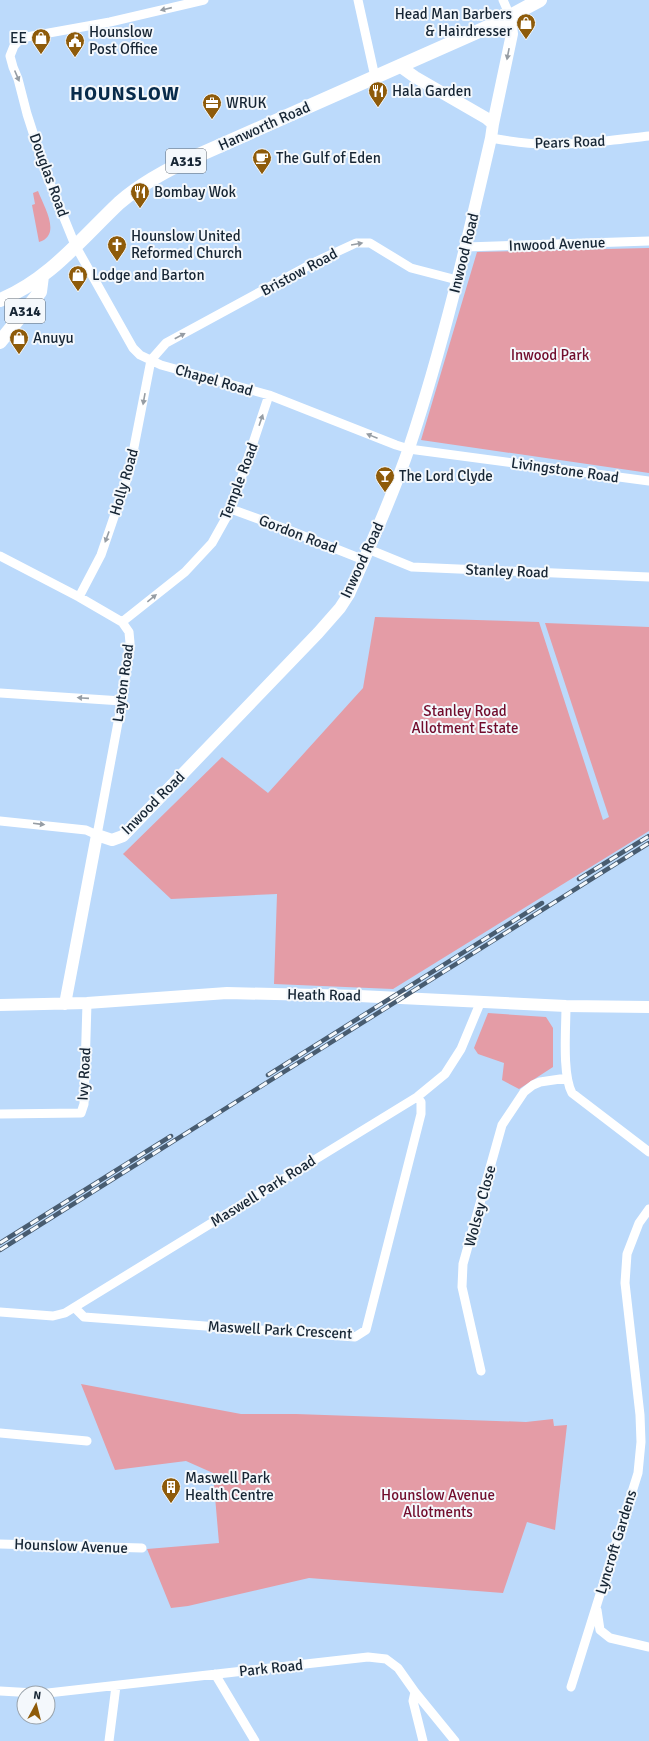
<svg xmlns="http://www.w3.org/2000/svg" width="649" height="1741" font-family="Signika,sans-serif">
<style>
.green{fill:#e49ca6}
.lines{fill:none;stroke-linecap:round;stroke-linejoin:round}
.street{stroke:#fff;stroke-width:9}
.secondary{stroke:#fff;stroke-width:12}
.primary{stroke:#fff;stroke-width:14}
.rail-casing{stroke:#485c70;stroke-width:4.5}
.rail{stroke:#f4f8fc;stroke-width:3;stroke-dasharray:9;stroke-linecap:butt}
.oneway{fill:#969da4}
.labels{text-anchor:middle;stroke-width:4;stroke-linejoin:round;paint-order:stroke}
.shield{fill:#f4f8fc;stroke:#596470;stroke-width:1}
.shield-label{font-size:14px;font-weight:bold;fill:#162534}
.poi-label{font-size:15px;fill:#162534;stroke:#f4f8fc;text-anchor:start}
.street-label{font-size:15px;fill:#162534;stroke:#f4f8fc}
.park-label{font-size:15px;fill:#710c2c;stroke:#f4f8fc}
.district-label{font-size:19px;font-weight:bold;letter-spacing:1px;fill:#082b4b;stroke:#f4f8fc}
</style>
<rect width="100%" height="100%" fill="#bcdafb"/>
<path class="green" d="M38,191C44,207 62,235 39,242L32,205L35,204L33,193Z
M649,248V473L421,440L477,252Z
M375,617L539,622L603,820L609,817L545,623L649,627V831L393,989L274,984L277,894L171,899L123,854L222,757L268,793L363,688Z
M488,1013L546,1017L553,1028V1067L519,1089L502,1080L504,1063L478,1054L474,1048Z
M81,1384L241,1414H296L526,1422L553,1419L554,1426L567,1425L555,1530L527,1522L503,1593L309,1578L188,1606L171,1608L147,1549L219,1543L213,1473L186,1461L115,1470Z"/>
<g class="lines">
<path class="street" d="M204,0L110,22L21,38L14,46L10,56L13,67L18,79L27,114L47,176L75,245L133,348L140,355L161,365L269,395L396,445L409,449L649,481
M358,0L375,77
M503,0L510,16
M491,138C509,141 526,144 544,144C579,145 614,140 649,136
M466,247L649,241
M231,509L286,529L364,560
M368,549L412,567L649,577
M0,556L79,597L122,622L129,632L130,643L122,701L97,835L86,830L0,821
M79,597L101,555L129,473L151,360L166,343L317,261L356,243H370L411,268L457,280
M122,622L185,572L212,543L231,509L269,395
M0,693L122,701
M566,1006C566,1029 562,1074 572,1093L649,1152
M0,1114L81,1113L84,1104L87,1003
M75,1308L84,1317L355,1337L366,1330L421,1114V1102L417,1097
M0,1312L53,1316L65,1313L417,1097L445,1074L461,1049L481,1001
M481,1371L462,1287L463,1264L502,1125L524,1092L533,1085L540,1082L567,1078
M0,1433L87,1441
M0,1544L142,1548
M597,1610L600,1630L610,1638L649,1647
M215,1674L255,1741
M571,1687L638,1473L641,1442L640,1415L625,1283L627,1254L639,1223L649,1209
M0,1691L35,1693
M415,1692L413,1701L423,1741
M48,1693L368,1657L386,1659L398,1668L415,1692L455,1741
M109,1741L116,1686"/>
<path class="secondary" d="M401,67L415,77L486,118L493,124
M65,1004L97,835L112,840L123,836L318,633L340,608L349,594C370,546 392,498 409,448C443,346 467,242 491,138L493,124L512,34L510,16
M0,1005L87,1003L227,993L359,996L566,1006L649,1007"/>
<path class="primary" d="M0,300C48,281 82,238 119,203C143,182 170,168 199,155L497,23L540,0
M0,342L40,292L42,276"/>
<g class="rail-casing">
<path id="rail" d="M579,879L649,836
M268,1075L542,903
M0,1243L171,1136
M0,1250L649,843"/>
</g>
<use href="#rail" class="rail"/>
</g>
<defs><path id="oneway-solid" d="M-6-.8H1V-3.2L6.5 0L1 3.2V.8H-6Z"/></defs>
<g class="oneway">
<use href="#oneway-solid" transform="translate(166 9) rotate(167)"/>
<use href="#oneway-solid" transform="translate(508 54) rotate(101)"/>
<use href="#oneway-solid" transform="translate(17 76) rotate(67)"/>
<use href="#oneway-solid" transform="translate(357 244) rotate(-10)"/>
<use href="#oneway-solid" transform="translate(180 336) rotate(-28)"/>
<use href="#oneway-solid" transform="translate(144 399) rotate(100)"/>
<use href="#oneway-solid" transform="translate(261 420) rotate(-71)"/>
<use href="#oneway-solid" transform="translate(372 436) rotate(-158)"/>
<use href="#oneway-solid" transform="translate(107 537) rotate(110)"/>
<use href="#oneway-solid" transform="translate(152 598) rotate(-39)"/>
<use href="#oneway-solid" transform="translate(83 698) rotate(-176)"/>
<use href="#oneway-solid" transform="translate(39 824) rotate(7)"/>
</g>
<defs>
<g id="shop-pin" transform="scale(1)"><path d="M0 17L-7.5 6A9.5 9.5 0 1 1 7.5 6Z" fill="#8e5b0a" stroke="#f4f8fc"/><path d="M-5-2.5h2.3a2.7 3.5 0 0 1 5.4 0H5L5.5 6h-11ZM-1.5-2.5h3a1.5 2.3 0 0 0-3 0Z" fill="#fff"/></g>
<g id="civic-pin" transform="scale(1)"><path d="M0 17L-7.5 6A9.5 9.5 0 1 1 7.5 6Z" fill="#8e5b0a" stroke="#f4f8fc"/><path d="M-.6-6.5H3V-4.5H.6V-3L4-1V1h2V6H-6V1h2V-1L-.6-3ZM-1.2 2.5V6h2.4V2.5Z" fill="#fff"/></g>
<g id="restaurant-pin" transform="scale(1)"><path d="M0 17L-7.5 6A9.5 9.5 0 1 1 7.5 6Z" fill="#8e5b0a" stroke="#f4f8fc"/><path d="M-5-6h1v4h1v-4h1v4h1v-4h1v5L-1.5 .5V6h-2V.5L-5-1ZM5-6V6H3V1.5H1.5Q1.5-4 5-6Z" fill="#fff"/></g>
<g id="office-pin" transform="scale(1)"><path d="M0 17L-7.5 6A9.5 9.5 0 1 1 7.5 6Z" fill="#8e5b0a" stroke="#f4f8fc"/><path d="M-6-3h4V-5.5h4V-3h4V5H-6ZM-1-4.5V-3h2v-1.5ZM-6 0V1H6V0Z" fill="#fff"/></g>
<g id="cafe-pin" transform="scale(1)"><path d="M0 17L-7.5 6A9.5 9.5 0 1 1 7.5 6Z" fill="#8e5b0a" stroke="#f4f8fc"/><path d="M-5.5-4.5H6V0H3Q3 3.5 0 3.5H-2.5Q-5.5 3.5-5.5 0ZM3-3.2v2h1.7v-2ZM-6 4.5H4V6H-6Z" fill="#fff"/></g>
<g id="church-pin" transform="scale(1)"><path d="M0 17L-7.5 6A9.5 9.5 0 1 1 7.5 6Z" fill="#8e5b0a" stroke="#f4f8fc"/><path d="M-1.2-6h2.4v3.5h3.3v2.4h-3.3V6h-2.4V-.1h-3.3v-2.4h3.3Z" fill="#fff"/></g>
<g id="bar-pin" transform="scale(1)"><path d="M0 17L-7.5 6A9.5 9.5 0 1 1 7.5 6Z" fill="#8e5b0a" stroke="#f4f8fc"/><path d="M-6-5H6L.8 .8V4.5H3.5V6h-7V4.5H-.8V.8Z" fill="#fff"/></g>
<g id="building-pin" transform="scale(1)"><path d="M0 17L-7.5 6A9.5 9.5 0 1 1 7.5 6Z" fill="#8e5b0a" stroke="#f4f8fc"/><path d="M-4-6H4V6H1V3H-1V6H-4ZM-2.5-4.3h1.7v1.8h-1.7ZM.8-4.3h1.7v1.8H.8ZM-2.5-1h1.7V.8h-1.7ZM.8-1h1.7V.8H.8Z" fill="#fff"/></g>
</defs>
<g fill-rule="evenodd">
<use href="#shop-pin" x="526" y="23"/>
<use href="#shop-pin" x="41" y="38"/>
<use href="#civic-pin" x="75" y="41"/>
<use href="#restaurant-pin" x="378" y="91"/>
<use href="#office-pin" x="212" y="103"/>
<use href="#cafe-pin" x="262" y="158"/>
<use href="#restaurant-pin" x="140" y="192"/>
<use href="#church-pin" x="117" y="245"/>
<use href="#shop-pin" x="78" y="275"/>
<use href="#shop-pin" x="19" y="338"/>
<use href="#bar-pin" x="385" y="476"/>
<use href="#building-pin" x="171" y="1487"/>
</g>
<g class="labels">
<g class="shield">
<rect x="166" y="149" width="40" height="24" rx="3"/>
<rect x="5" y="299" width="40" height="24" rx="3"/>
</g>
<g class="shield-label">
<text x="186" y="166">A315</text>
<text x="25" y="316">A314</text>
</g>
<g class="poi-label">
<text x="512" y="19" text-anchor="end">Head Man Barbers<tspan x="512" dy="17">&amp; Hairdresser</tspan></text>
<text x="89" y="37">Hounslow<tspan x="89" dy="17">Post Office</tspan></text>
<text x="27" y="43" text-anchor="end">EE</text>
<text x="392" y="96">Hala Garden</text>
<text x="226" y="108">WRUK</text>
<text x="276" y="163">The Gulf of Eden</text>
<text x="154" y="197">Bombay Wok</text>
<text x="131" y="241">Hounslow United<tspan x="131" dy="17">Reformed Church</tspan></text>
<text x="92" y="280">Lodge and Barton</text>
<text x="33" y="343">Anuyu</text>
<text x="399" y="481">The Lord Clyde</text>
<text x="185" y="1483">Maswell Park<tspan x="185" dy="17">Health Centre</tspan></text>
</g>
<g class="street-label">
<text transform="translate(264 126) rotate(-24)" y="5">Hanworth Road</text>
<text transform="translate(570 142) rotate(-2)" y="5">Pears Road</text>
<text transform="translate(49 175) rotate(70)" y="5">Douglas Road</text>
<text transform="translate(557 244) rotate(-2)" y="5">Inwood Avenue</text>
<text transform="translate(464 253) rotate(-76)" y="5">Inwood Road</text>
<text transform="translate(299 272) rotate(-28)" y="5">Bristow Road</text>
<text transform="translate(214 380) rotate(16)" y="5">Chapel Road</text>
<text transform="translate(565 470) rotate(8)" y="5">Livingstone Road</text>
<text transform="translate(239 481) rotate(-69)" y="5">Temple Road</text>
<text transform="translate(124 482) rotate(-74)" y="5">Holly Road</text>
<text transform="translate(298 534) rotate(21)" y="5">Gordon Road</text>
<text transform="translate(362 560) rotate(-65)" y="5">Inwood Road</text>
<text transform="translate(507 571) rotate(2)" y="5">Stanley Road</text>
<text transform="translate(123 683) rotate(-82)" y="5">Layton Road</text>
<text transform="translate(153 803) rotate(-45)" y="5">Inwood Road</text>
<text transform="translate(324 995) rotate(1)" y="5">Heath Road</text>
<text transform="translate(84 1074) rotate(-87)" y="5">Ivy Road</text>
<text transform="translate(263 1191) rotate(-32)" y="5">Maswell Park Road</text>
<text transform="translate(480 1206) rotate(-75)" y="5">Wolsey Close</text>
<text transform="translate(280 1330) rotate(3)" y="5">Maswell Park Crescent</text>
<text transform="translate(616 1542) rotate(-73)" y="5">Lyncroft Gardens</text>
<text transform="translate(71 1546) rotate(2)" y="5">Hounslow Avenue</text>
<text transform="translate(271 1668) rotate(-6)" y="5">Park Road</text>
</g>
<g class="park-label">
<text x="550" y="360">Inwood Park</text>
<text x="465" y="716">Stanley Road<tspan x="465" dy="17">Allotment Estate</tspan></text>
<text x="438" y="1500">Hounslow Avenue<tspan x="438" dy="17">Allotments</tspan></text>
</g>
<g class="district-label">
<text x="125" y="100">HOUNSLOW</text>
</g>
</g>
<g transform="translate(36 1705) rotate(7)"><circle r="19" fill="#f4f8fc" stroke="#9ba4ac"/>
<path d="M0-3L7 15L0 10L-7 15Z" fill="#8e5b0a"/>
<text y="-6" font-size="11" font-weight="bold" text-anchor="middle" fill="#162534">N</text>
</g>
</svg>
